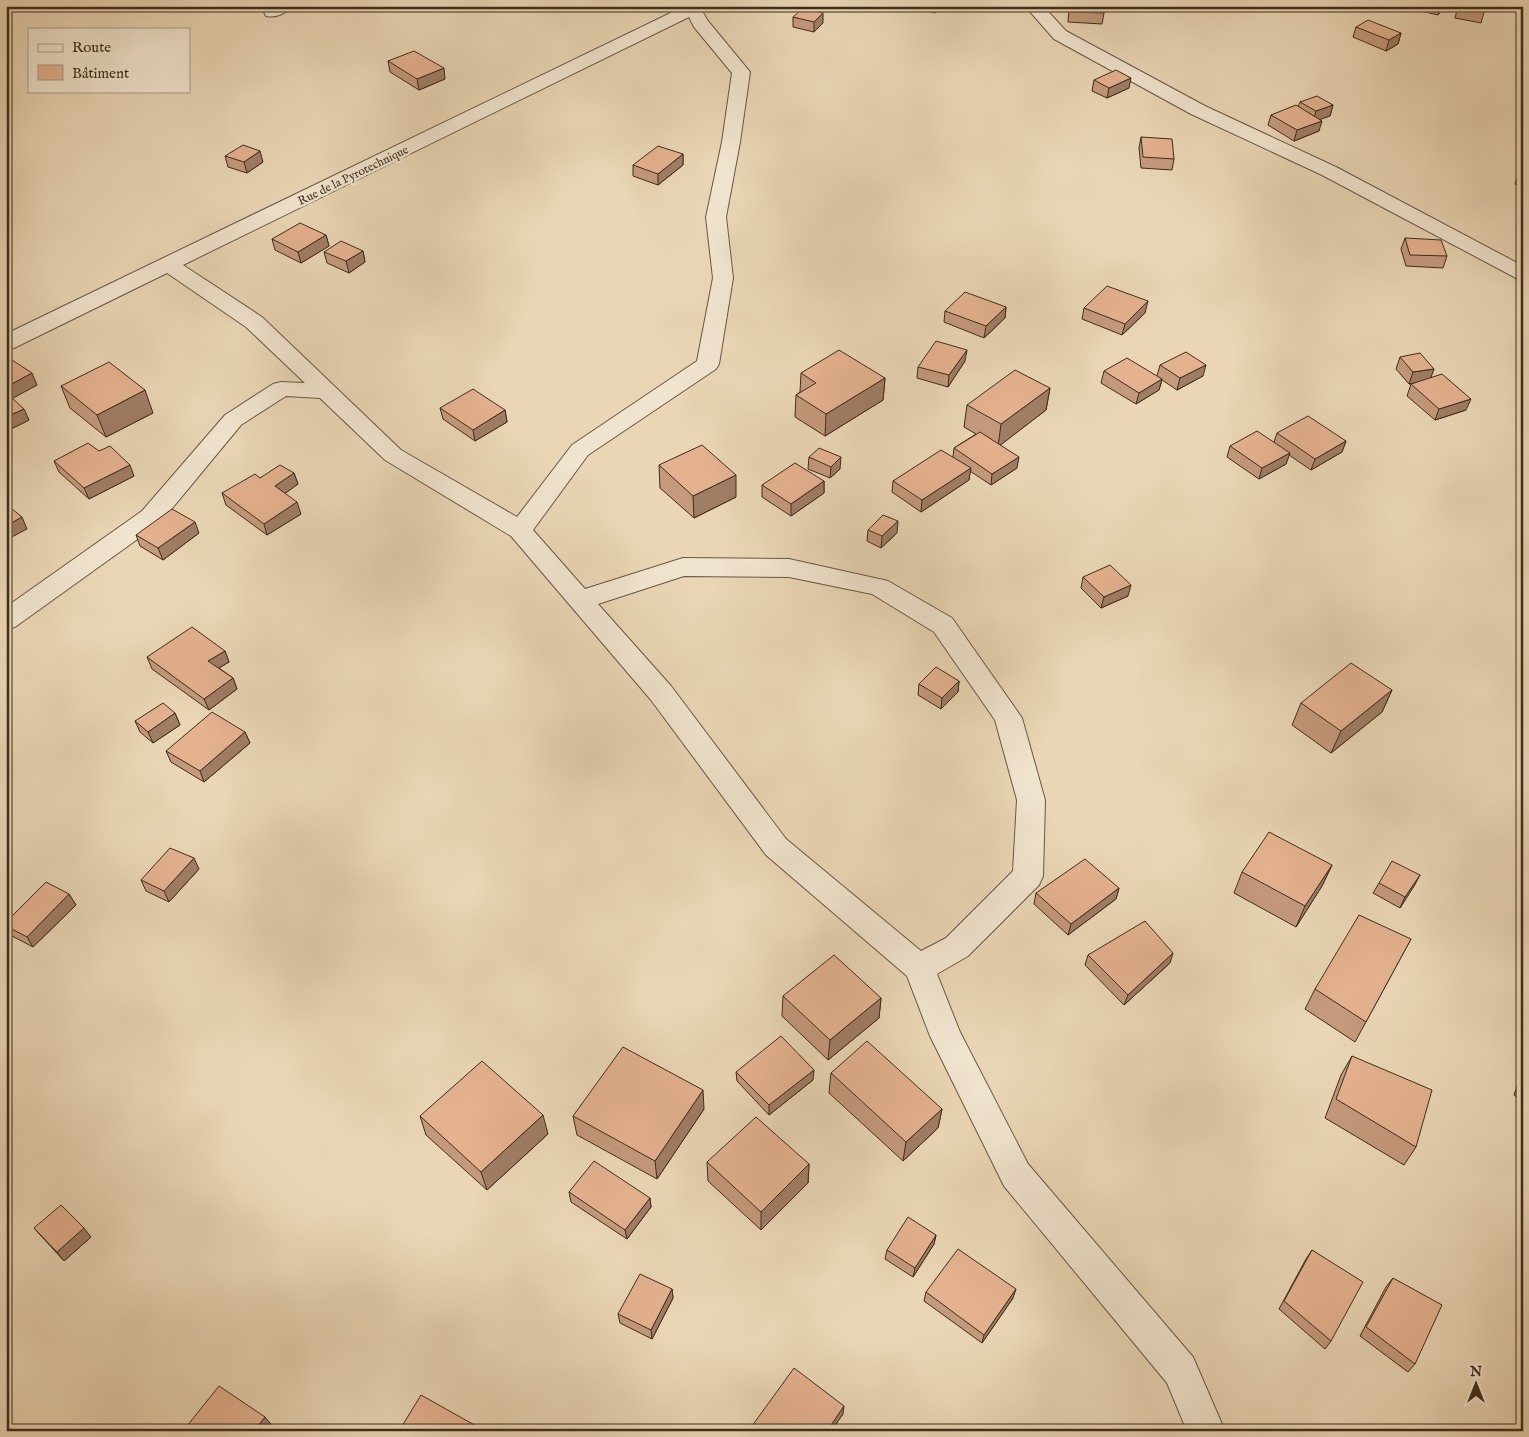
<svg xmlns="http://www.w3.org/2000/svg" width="1529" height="1437" font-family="'IM FELL English',serif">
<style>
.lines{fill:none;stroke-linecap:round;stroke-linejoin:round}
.minor-casing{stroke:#685842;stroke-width:2}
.minor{fill:#f1e4cf;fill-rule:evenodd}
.wall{fill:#c5997c;stroke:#3d2e1c}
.shaded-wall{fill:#a07d65;stroke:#3d2e1c}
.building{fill:#e5b290;stroke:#3d2e1c}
.labels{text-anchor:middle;stroke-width:5;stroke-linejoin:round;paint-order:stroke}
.far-street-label{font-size:12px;fill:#3d2e1c;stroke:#f1e4cf}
</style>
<rect width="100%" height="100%" fill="#ead6b5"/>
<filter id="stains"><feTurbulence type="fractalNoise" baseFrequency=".004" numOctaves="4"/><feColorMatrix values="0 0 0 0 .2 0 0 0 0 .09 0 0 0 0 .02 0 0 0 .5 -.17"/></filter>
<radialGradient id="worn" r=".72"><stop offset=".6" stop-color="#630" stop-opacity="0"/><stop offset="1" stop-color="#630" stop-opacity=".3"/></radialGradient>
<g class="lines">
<g class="minor-casing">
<path id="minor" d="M270,6H291C286,14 275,18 266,16L264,12Z
M685,6H707L702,11L708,21L750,72L740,142L726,217L733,278L719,364L716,369L588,455L533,530L585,589L683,558L789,559L888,581L952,618L1022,718L1045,800L1043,876L1039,885L968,956L937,974L960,1032L1028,1164L1193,1357L1225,1431H1187L1167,1383L1004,1186L930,1036L907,976L766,855L651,700L511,536L385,460L320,398L286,396L241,425L160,523L15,627L6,629V607L142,511L225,415L273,384L281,382L305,383L246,327L167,273L14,348L6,350V334ZM689,17L694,27L732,73L722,142L706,217L713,278L697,361L572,445L517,517L401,450L262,317L183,265ZM684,576L789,577L872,594L934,632L995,720L1017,800L1013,871L946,938L921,951L786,839L671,686L598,604Z
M1025,6H1043L1066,31L1205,106L1336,167L1523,266V280L1516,278L1322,175L1191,114L1054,39Z"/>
</g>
<use href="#minor" class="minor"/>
</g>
<path class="wall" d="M910,6H942L935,13L910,7Z
M1069,6H1104V13L1102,24L1068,22Z
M1400,6H1444L1438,15Z
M1458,6L1484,12L1481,23L1455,18Z
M793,17L823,23L814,32L793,27Z
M1356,27L1401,33L1398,44L1386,51L1353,37Z
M388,61L445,79L419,90L390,72Z
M1523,70V85L1517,82L1521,71Z
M1094,80L1129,88L1107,98L1092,91Z
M1300,102L1333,105L1330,116L1320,119L1319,131L1294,141L1268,125L1271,115L1298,107Z
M1141,137L1174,159L1172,170L1141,168L1139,148Z
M683,154V165L658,185L633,176V165Z
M225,156L263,162L247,173L228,167Z
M1523,170V187L1515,184L1519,173Z
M326,235L329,246L301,263L275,250L272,239Z
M1405,238L1447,256L1443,268L1406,266L1401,249Z
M363,251L365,262L349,273L327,263L324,252Z
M1006,307L1005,318L984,338L944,322L945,311Z
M1084,308L1145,313L1122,335L1082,319Z
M1400,357L1434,369L1430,378L1466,410L1435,420L1407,396L1411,384L1417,382L1409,384L1396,369Z
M965,361L948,387L917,378L918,367Z
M6,362L37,385L12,398L29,420L11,429L6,425Z
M1160,365L1203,376L1177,390L1162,380L1159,390L1136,404L1101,383L1104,371L1157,376Z
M801,373L885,378L883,400L825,436L795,417L796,395L800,392Z
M61,386L153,413L106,437L70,408Z
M1050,388L1046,410L1000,445L1017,468L991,485L970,471L969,480L921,512L892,492L893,481L953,457L954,448L976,434L964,427L967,405Z
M440,408L505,410L507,422L475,441L443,419Z
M1277,433L1346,441L1342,452L1311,470L1289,455L1286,464L1259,479L1227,457L1230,446L1274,442Z
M99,451L134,476L89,499L59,472L54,461Z
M809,457L840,469L830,478L808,469Z
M659,465L736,497L694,518L660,488Z
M294,473L298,484L285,493L301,514L267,535L226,505L222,493L260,478Z
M824,481V493L791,516L762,497V485Z
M868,530L897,533L881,548L867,541Z
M199,533L163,560L140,546L136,535Z
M1083,577L1128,596L1101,608L1081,588Z
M225,651L229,662L219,668L233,678L237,689L209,710L152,669L147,657Z
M959,681L958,692L941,709L918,695L919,684Z
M1392,690L1382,712L1331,753L1292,725L1301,703Z
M175,713L180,725L153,743L140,732L135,721Z
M245,732L250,743L204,782L171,762L166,751Z
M1332,865L1322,886L1296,927L1234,893L1242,872Z
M199,869L169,902L146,891L141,880Z
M1420,875L1414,886L1400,908L1373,893L1379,883Z
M1119,888L1116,899L1068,935L1034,904L1036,893Z
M69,894L76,905L33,947L10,935L6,930V922Z
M1411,939L1355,1042L1305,1009L1315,989Z
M1088,955L1170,963L1124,1005L1085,965Z
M783,996L881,998L879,1018L828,1060L782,1016Z
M1352,1056L1416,1147L1404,1165L1325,1118L1341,1075Z
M1523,1068V1101L1514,1095Z
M736,1072L813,1080L769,1115L737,1081Z
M831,1073L942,1109L938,1128L903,1161L829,1093Z
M704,1109L657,1179L577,1135L573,1116Z
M420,1116L548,1134L487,1190L426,1135Z
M707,1162L809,1164L808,1183L761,1230L708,1181Z
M569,1192L650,1198L651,1207L627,1239L571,1202Z
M34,1228L91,1237L64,1261L42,1237Z
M936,1235L934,1244L913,1277L885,1259L887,1250Z
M1312,1250L1331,1341L1325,1349L1279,1309L1306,1259Z
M1393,1278L1415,1364L1408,1372L1360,1336L1386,1287Z
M672,1289L673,1298L652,1339L620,1323L618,1314Z
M926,1292L1013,1298L982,1343L924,1301Z
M843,1414L831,1431H753L752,1426Z"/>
<path class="shaded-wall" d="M935,6H942L935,13Z
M1441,6H1444L1438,15Z
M823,13V23L814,32V22Z
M1401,33L1398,44L1386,51L1389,40Z
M444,68L445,79L419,90L417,79Z
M1131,78L1129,88L1107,98L1109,88Z
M1333,105L1330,116L1313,122L1316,111Z
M1322,121L1319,131L1294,141L1297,130Z
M260,151L263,162L247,173L244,162Z
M683,154V165L658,185V174Z
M326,235L329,246L301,263L298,252Z
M363,251L365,262L349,273L346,261Z
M1148,301L1145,313L1122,335L1125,324Z
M1006,307L1005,318L984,338L986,326Z
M967,350L965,361L948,387L949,375Z
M1206,365L1203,376L1177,390L1180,378Z
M1434,369L1430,380L1409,384L1413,372Z
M32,373L37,385L6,402V387Z
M885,378L883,400L825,436L826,414Z
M1162,379L1159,390L1136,404L1139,393Z
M1050,388L1046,410L998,447L1001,424Z
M145,390L153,413L106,437L97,415Z
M1471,399L1466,410L1435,420L1439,409Z
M24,409L29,420L11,429L6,417Z
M505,410L507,422L475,441L473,430Z
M1346,441L1342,452L1311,470L1315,459Z
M1290,453L1286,464L1259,479L1262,468Z
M841,457L840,469L830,478L831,467Z
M1019,457L1017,468L991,485L992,474Z
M130,465L134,476L89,499L84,488Z
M971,468L969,480L921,512L922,500Z
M294,473L298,484L279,498L275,486Z
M736,475V497L694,518L693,496Z
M824,481V493L791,516V504Z
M297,502L301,514L267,535L264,524Z
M22,517L27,529L6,540V526Z
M898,521L897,533L881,548L882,536Z
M195,522L199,533L163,560L158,548Z
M1131,585L1128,596L1101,608L1104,597Z
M225,651L229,662L212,672L208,661Z
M233,678L237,689L209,710L204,699Z
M959,681L958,692L941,709L942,698Z
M1392,690L1382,712L1331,753L1341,731Z
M175,713L180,725L153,743L148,732Z
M245,732L250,743L204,782L200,771Z
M194,858L199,869L169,902L164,891Z
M1332,865L1322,886L1296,927L1305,906Z
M1420,875L1414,886L1400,908L1405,897Z
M1119,888L1116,899L1068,935L1071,924Z
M69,894L76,905L33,947L27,937Z
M1173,953L1170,963L1124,1005L1128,995Z
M881,998L879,1018L828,1060L830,1040Z
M814,1070L813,1080L769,1115V1105Z
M703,1090L704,1109L657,1179L655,1161Z
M942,1109L938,1128L903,1161L906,1142Z
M543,1115L548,1134L487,1190L481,1172Z
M809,1164L808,1183L761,1230V1212Z
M650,1198L651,1207L627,1239L625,1230Z
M84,1228L91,1237L64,1261L57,1252Z
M936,1235L934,1244L913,1277L915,1268Z
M672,1289L673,1298L652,1339L651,1330Z
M1016,1289L1013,1298L982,1343L984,1335Z
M844,1406L843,1414L831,1431H827Z
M265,1417L271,1424L266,1431H254Z"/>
<path class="building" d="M1070,6H1104V13L1070,12Z
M1459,6H1486L1484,12L1458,8Z
M803,8L823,13L814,22L793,17Z
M1368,20L1401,33L1389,40L1356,27Z
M414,51L444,68L417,79L388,61Z
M1116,70L1131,78L1109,88L1094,80Z
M1317,96L1333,105L1316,111L1300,102Z
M1296,105L1322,121L1297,130L1271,115Z
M1141,137L1172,139L1174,159L1143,157Z
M243,145L260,151L244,162L225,156Z
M658,146L683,154L658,174L633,165Z
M300,223L326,235L298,252L272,239Z
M1405,238L1441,240L1447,256L1410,255Z
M341,241L363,251L346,261L324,252Z
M1107,286L1148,301L1125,324L1084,308Z
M965,292L1006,307L986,326L945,311Z
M936,341L967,350L949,375L918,367Z
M839,350L885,378L826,414L796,395L816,383L801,373Z
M1186,352L1206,365L1180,378L1160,365Z
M1420,353L1434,369L1413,372L1400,357Z
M1127,358L1162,379L1139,393L1104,371Z
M12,360L32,373L6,387V362Z
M109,362L145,390L97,415L61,386Z
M1015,370L1050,388L1001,424L967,405Z
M1442,374L1471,399L1439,409L1411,384Z
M473,389L505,410L473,430L440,408Z
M11,397L24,409L6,417V400Z
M1308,416L1346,441L1315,459L1277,433Z
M1257,431L1290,453L1262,468L1230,446Z
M980,432L1019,457L992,474L954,448Z
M88,443L99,451L110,446L130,465L84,488L54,461Z
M702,445L736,475L693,496L659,465Z
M819,448L841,457L831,467L809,457Z
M941,450L971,468L922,500L893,481Z
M795,463L824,481L791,504L762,485Z
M280,465L294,473L275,486L297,502L264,524L222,493L255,474L260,478Z
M6,504L22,517L6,526Z
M172,509L195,522L158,548L136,535Z
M883,515L898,521L882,536L868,530Z
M1110,565L1131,585L1104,597L1083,577Z
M192,627L225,651L208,661L233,678L204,699L147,657Z
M1351,663L1392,690L1341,731L1301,703Z
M936,667L959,681L942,698L919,684Z
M163,703L175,713L148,732L135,721Z
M212,712L245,732L200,771L166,751Z
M1269,832L1332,865L1305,906L1242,872Z
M170,848L194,858L164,891L141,880Z
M1085,859L1119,888L1071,924L1036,893Z
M1392,861L1420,875L1405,897L1379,883Z
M46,882L69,894L27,937L6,926V922Z
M1359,915L1411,939L1366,1022L1315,989Z
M1145,921L1173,953L1128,995L1088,955Z
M834,955L881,998L830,1040L783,996Z
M781,1036L814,1070L769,1105L736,1072Z
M867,1041L942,1109L906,1142L831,1073Z
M623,1047L703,1090L655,1161L573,1116Z
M1352,1056L1432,1090L1416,1147L1336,1099Z
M482,1061L543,1115L481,1172L420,1116Z
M756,1117L809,1164L761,1212L707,1162Z
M594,1161L650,1198L625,1230L569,1192Z
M61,1205L84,1228L57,1252L34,1228Z
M908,1217L936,1235L915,1268L887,1250Z
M958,1249L1016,1289L984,1335L926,1292Z
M1312,1250L1363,1282L1331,1341L1284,1301Z
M640,1274L672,1289L651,1330L618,1314Z
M1393,1278L1442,1305L1415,1364L1366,1327Z
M794,1368L844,1406L827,1431H759L752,1426Z
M219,1386L265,1417L254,1431H183Z
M421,1395L478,1427L476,1431H399Z"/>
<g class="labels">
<g class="far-street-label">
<text transform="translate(353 175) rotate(-26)" y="4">Rue de la Pyrotechnique</text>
</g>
</g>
<rect width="1529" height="1437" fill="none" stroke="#ead6b5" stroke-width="25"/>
<rect x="8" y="8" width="1514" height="1422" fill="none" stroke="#3d2e1c" stroke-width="2.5"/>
<rect x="12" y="12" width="1504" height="1412" fill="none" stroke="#3d2e1c"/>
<rect x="28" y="28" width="162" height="65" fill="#f1e4cf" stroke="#a99b87"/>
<rect x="38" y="44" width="25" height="8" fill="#f1e4cf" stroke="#a99b87"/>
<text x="72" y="52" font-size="15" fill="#3d2e1c">Route</text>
<rect x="38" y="65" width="25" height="15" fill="#e5b290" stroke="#a99b87"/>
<text x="72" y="78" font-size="15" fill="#3d2e1c">Bâtiment</text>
<g transform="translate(1476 1384)" stroke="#f1e4cf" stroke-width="4" paint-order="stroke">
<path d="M0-4L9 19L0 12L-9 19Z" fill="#3d2e1c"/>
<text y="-8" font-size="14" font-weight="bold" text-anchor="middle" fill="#3d2e1c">N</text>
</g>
<rect width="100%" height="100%" filter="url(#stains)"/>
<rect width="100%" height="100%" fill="url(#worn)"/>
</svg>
